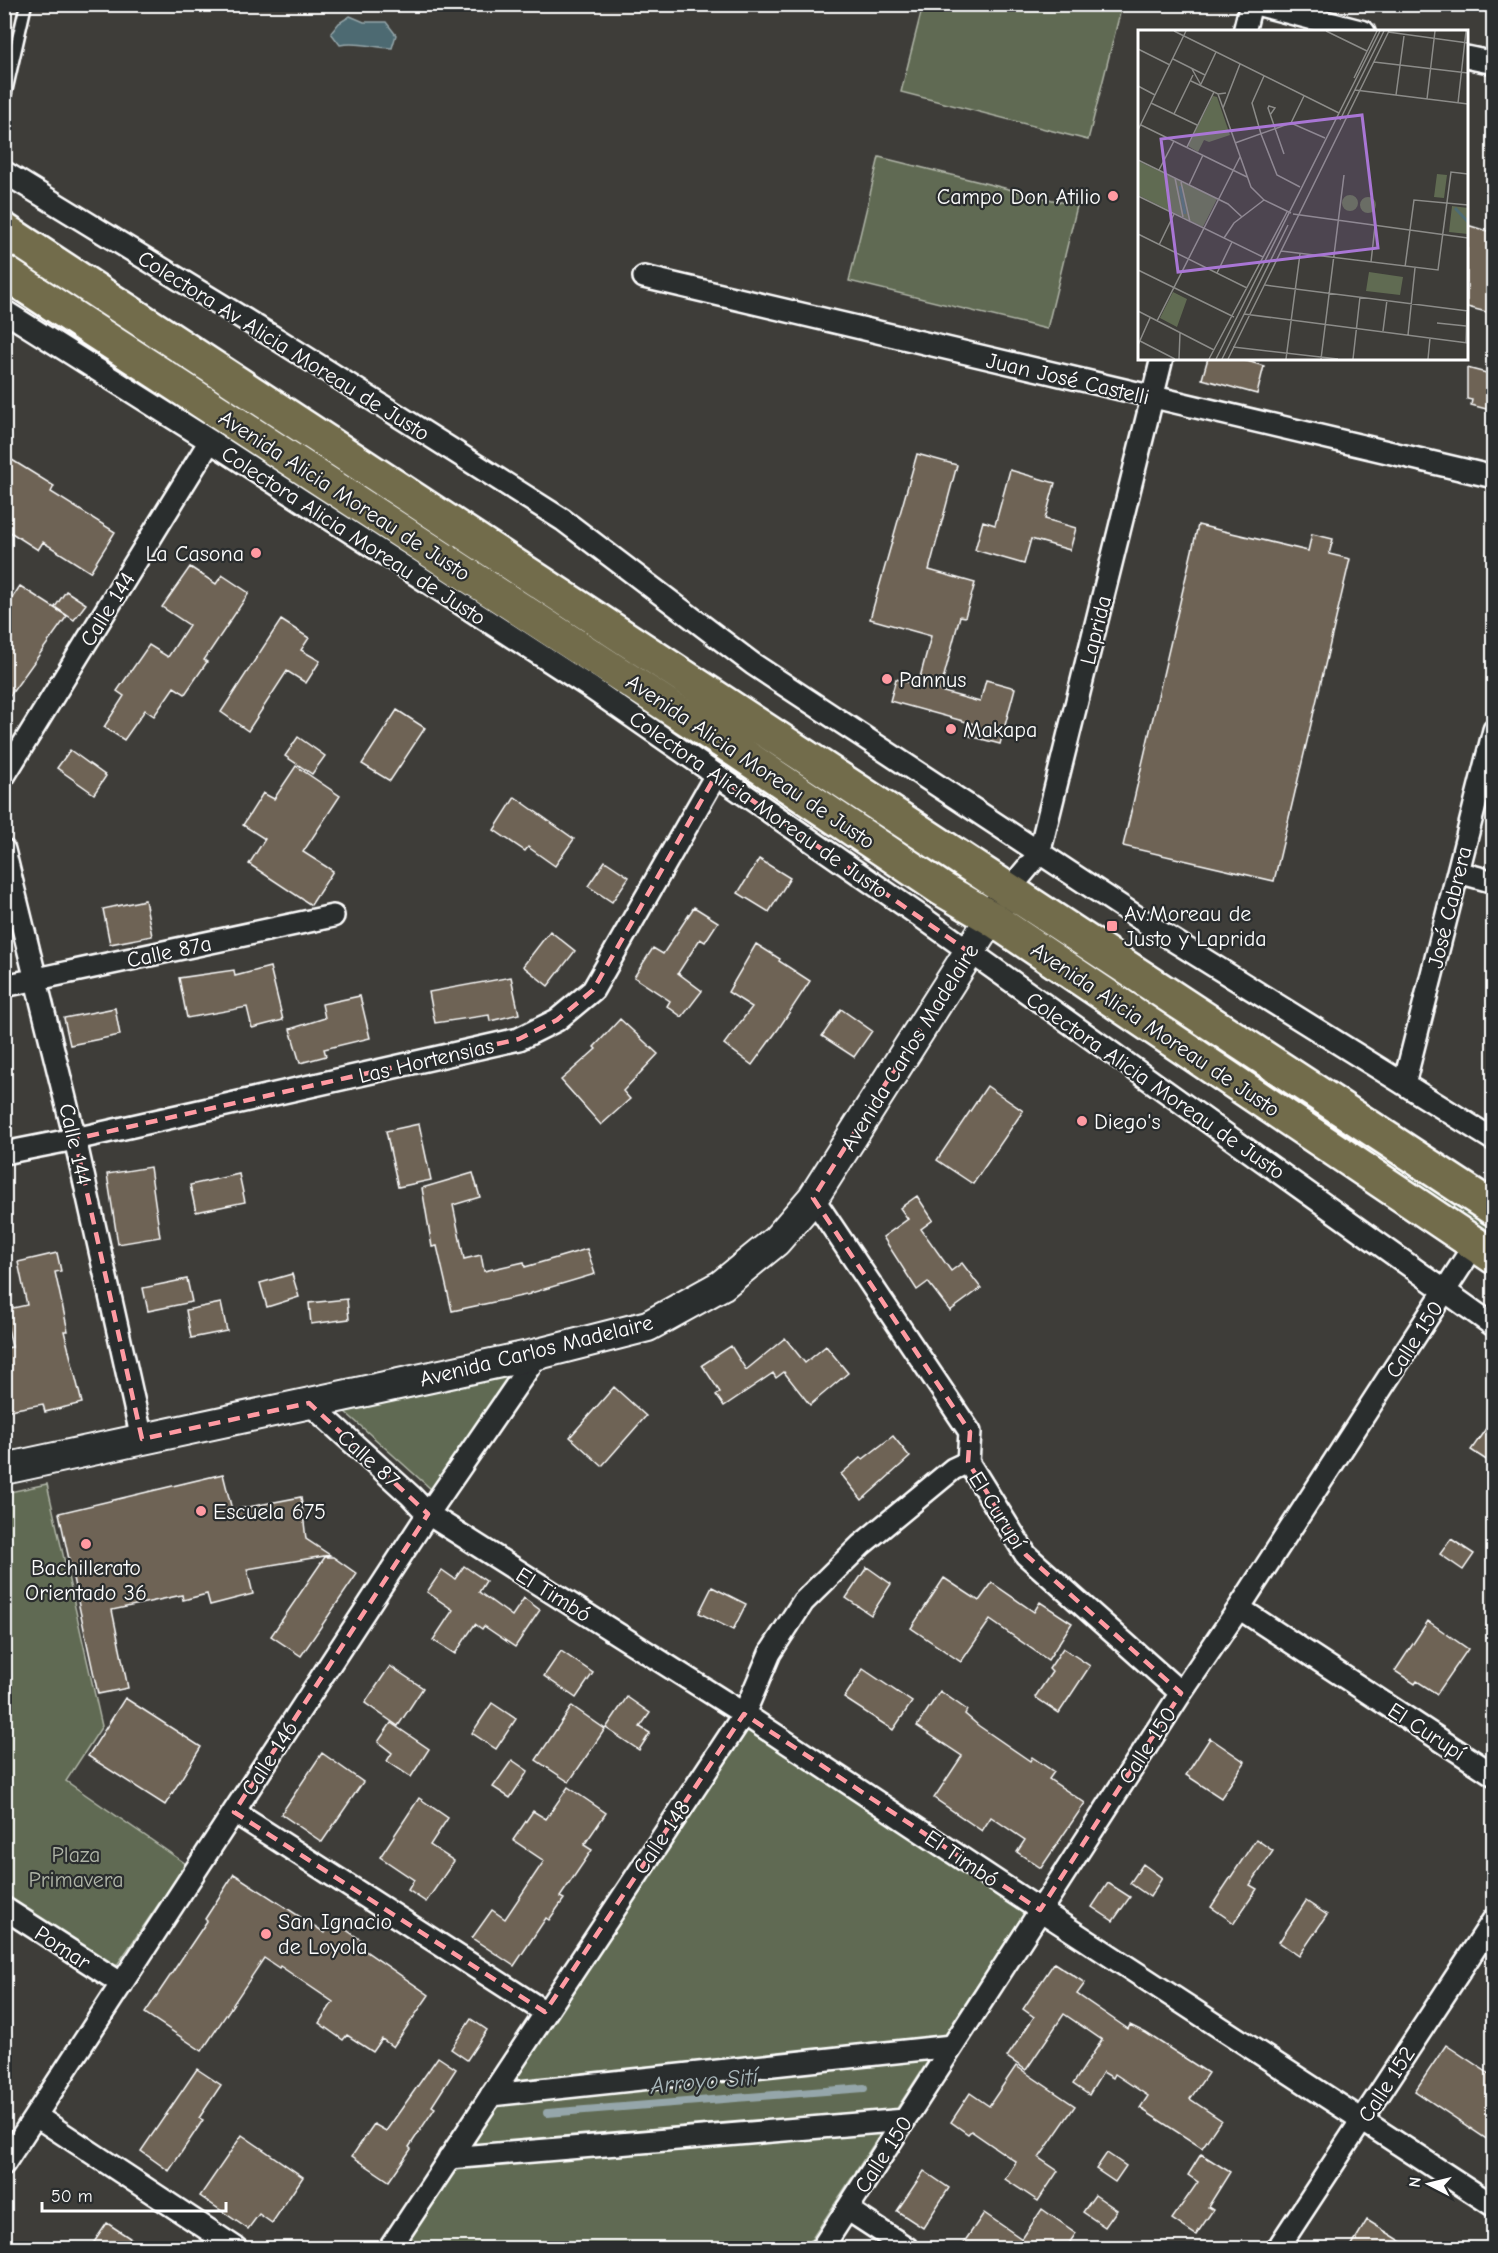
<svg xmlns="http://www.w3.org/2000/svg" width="1498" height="2253" font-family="'Comic Neue',sans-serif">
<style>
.green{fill:#606b52;stroke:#b0b5a8;stroke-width:1.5}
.water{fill:#4e6b72;stroke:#95a6aa;stroke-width:1.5}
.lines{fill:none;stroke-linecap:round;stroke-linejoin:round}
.stream{stroke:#95a6aa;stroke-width:8}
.building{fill:#6e6354;stroke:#fff;stroke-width:1.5}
.service-casing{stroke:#fff;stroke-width:15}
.minor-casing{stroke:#fff;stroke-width:26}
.secondary-casing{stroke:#fff;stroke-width:34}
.primary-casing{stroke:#fff;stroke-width:38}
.service{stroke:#2a2d2e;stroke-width:10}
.minor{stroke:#2a2d2e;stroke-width:21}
.secondary{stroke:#2a2d2e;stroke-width:30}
.primary{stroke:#726c4b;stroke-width:33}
.marked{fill:none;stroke:#ff9aa2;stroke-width:4.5;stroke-dasharray:12 8;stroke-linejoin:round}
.poi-dot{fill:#ff9aa2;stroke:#2a2d2e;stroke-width:2}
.labels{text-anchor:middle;stroke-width:4.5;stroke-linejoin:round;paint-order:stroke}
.poi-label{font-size:22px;fill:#fff;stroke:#2a2d2e;text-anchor:start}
.street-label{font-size:22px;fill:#fff;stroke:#2a2d2e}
.park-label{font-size:22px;fill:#b0b5a8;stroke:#2a2d2e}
.water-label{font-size:24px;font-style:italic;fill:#a6b5b8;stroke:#2a2d2e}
.inset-river{fill:none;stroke:#4e6b72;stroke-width:3}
.inset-road{fill:none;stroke:#8b8b88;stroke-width:1.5}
.view{fill:#a976d5;fill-opacity:0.15;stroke:#a976d5;stroke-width:3}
.inset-edge{fill:none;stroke:#fff;stroke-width:3}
</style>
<rect width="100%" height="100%" fill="#3e3d39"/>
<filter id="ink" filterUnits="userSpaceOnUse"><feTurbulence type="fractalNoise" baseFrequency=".0167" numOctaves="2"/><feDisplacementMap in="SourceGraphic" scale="12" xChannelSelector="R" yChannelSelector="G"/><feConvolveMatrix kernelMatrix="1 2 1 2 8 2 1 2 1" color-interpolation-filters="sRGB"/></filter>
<g filter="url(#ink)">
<path class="green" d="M1102,5L1121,9L1088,140L901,92L923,5Z
M879,157L1077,206L1047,329L849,281Z
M1058,935L1493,1223V1237L1055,943Z
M524,1364L441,1498L334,1402Z
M47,1484L102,1726L66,1781L186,1864L115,1968L5,1895V1493Z
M743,1722L1027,1909L806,2248H401Z"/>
<path class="water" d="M350,16L364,22H386L396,35L392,48C374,48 357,41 340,45L331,33L339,23Z"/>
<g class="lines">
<path class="stream" d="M547,2113L864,2088"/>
</g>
<path class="building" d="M1467,225L1494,233V314L1467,307Z
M1208,358H1237L1264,366L1257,394L1202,379Z
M1467,368L1494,375V411L1471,405L1472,400L1467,399Z
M917,454L957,465L929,570L975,583L965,617L960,616L940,691L980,702L986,680L1015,688L1000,744L970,736L974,724L890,701L896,679L918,685L931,636L870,619Z
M4,455L54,486L51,492L115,532L90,572L43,542L38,550L4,528Z
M1010,470L1055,483L1045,519L1076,528L1070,550L1031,539L1024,564L975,550L983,521L995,525Z
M1198,525L1308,551L1312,534L1333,539L1329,554L1350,559L1274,881L1123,846Z
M190,567L216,584L222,575L249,593L204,660L207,662L185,694L174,687L154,716L145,710L124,740L104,727L124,696L117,691L149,645L168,657L189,625L162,607Z
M20,586L67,616L4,704V610Z
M66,591L86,604L74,620L55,607Z
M281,620L309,638L301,650L320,661L306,683L287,671L248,731L221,712Z
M397,710L425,728L390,781L362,764Z
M298,737L325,756L312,774L285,756Z
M70,750L106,776L94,794L57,768Z
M296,766L340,796L303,852L333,871L311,905L249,864L265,839L243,825L263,793L274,799Z
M515,797L574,839L555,866L528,847L525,851L494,830Z
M759,859L790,878L769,912L738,893Z
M605,861L629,877L612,902L588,886Z
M145,900L152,936L110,944L103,909Z
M694,907L718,922L705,942L700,939L678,973L702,991L682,1017L667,1006L670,1001L634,977L653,948L663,954Z
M550,931L575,951L548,986L523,966Z
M756,944L780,959L779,961L810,981L779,1028L752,1065L724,1044L752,1007L728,992Z
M270,967L283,1020L252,1028L247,1007L187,1018L179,978L234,970L235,976Z
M511,977L519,1014L490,1021L489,1015L435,1023L429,992Z
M360,996L370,1038L324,1049L326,1056L300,1063L290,1029L325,1018L322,1004Z
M115,1008L120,1035L70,1045L64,1018Z
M841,1009L872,1031L854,1057L822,1036Z
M620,1019L658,1054L623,1091L630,1099L601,1125L561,1080L596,1049L594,1047Z
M987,1086L1023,1111L973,1184L937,1160Z
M419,1124L431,1180L398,1187L386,1131Z
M150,1167L160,1237L118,1244L107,1174Z
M473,1173L480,1197L453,1205L464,1259L481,1255L484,1271L524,1262L525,1267L587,1249L595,1274L531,1293V1294L452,1311L437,1246L432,1247L422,1188Z
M239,1174L245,1202L196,1212L190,1185Z
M917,1196L933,1220L921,1229L951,1271L962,1263L981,1288L950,1311L928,1282L917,1290L883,1237L908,1219L900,1208Z
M57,1253L61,1271L55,1272L68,1331H64L82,1403L45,1412L43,1404L4,1411V1380L11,1378L5,1348L12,1347L4,1310L27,1305L18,1262Z
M292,1274L299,1297L267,1307L260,1283Z
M187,1279L192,1302L148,1311L143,1288Z
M347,1299L349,1319L311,1324L309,1303Z
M221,1303L227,1331L191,1338L186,1310Z
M785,1338L805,1363L826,1346L848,1373L810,1405L784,1372L776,1378L773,1373L724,1406L716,1395L720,1392L702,1365L731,1346L746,1370Z
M614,1387L646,1416L602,1466L570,1437Z
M1494,1417V1465L1471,1450Z
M893,1436L910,1457L862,1500L841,1474L861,1457L863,1459Z
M223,1474L232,1510L301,1497L306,1539L330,1555L247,1569L253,1594L210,1605L207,1594L183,1600L182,1595L112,1610L128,1688L98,1694L59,1513Z
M1451,1539L1474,1554L1463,1570L1440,1554Z
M325,1557H333L357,1574L301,1656L271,1636Z
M464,1566L486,1581L479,1592L512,1616L524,1598L540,1610L515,1647L484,1626L482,1629L475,1624L455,1654L433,1640L453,1610L427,1592L442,1570L455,1579Z
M867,1567L891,1584L871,1615L846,1598Z
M944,1578L979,1601L992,1583L1034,1612L1040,1602L1072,1623L1048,1660L990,1620L961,1662L911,1628Z
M712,1587L746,1604L733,1630L699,1613Z
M1428,1621L1468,1649L1437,1694L1417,1681L1415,1684L1395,1671Z
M1063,1648L1090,1666L1059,1713L1035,1697L1052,1672L1049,1669Z
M561,1651L593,1673L576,1698L544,1676Z
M390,1666L423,1688L398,1726L365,1703Z
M863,1669L912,1702L893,1730L844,1698Z
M940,1691L967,1710L965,1714L979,1726L1030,1761L1032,1757L1054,1772L1049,1779L1085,1803L1041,1868L1017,1852L1025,1840L991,1817L982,1831L934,1798L962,1756L917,1726Z
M627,1697L650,1713L640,1727L650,1733L639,1750L606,1728Z
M125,1698L201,1747L165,1805L88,1756Z
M492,1703L516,1719L496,1749L472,1733Z
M572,1706L605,1729L569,1782L536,1760Z
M391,1723L429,1749L411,1777L387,1761L392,1753L378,1742Z
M1210,1738L1245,1762L1221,1798L1186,1775Z
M322,1753L363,1782L322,1842L281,1814Z
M512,1760L528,1771L510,1798L493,1787Z
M568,1787L606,1813L584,1845L592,1850L560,1897L564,1899L549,1920L546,1918L514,1966L472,1938L492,1910L505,1919L544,1861L513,1840L533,1811L546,1819Z
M419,1798L448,1818L430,1845L454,1861L426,1902L408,1890L414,1880L380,1857Z
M1256,1839L1273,1851L1250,1885L1257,1889L1234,1923L1211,1907Z
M1143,1864L1162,1878L1150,1897L1130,1883Z
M234,1874L325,1933L333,1921L361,1940L357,1945L429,1995L393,2047L382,2039L373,2052L347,2035L343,2040L319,2023L333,2002L280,1966L279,1968L264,1958L202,2051L145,2013L207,1921L205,1919Z
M1108,1883L1130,1897L1113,1921L1092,1907Z
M1306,1901L1327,1915L1299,1956L1279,1942Z
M1054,1963L1085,1983L1077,1994L1128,2029L1130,2025L1146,2033L1208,2073L1190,2099L1221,2120L1202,2148L1140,2108L1148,2096L1115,2074L1113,2078L1103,2072L1089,2095L1073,2084L1102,2040L1064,2014L1026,2070L1007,2057L1034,2017L1023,2009Z
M471,2019L487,2030L467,2060L451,2049Z
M1446,2045L1494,2077V2144L1415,2091Z
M438,2057L456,2069L432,2106L435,2108L409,2147L411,2149L389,2181L352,2156L374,2124L386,2131Z
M1016,2066L1075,2106L1039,2158L1058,2171L1038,2201L1005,2179L1016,2162L971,2131L968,2134L951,2122L970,2093L989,2106Z
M197,2069L221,2085L199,2118L203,2120L169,2171L141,2151Z
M242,2135L303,2177L272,2223L259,2214L248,2229L200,2196Z
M1107,2153L1126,2166L1115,2182L1096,2169Z
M1201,2154L1230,2172L1208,2207L1213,2210L1196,2235L1172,2219L1198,2182L1188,2175Z
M924,2171L949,2188L923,2228L897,2211Z
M1095,2195L1117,2210L1105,2227L1083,2212Z
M1042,2209L1076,2233L1066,2248H960L984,2213L1022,2239Z
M1367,2220L1412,2248H1350Z
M107,2223L145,2248H90Z"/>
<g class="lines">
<g class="service-casing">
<path id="service" d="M4,101L26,4"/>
</g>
<g class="minor-casing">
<path id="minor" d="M1256,4L1364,32
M1244,32L1251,4
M1466,57L1494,63
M4,172L280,341L563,520L753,664L1163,934L1494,1140
M644,277L1494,477
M4,311L210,441L588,686L923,918L1494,1326
M4,776L210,441
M4,850L75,1139L142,1439
M1458,872L1494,882
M1008,891L1039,854L1162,358
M4,986L333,916
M1404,1084L1494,730
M4,1153L75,1139L519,1039L557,1020L593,990L716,775
M813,1198L970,1432L968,1462L1026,1555L1181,1693
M309,1403L411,1496L428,1514L744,1714L1040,1910L1494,2206
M1239,1608L1494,1775
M234,1812L545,2012
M4,1908L122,1984
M491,2095L952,2046
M36,2116L236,2248
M449,2158L905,2120
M4,2164L428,1514L538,1354
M847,2209L907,2248
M390,2248L744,1714L770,1653L803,1602L861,1545L953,1469L968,1462
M822,2248L1181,1693L1239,1608L1475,1244
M1278,2248L1494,1919"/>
</g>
<g class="secondary-casing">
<path id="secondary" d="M4,1469L538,1354L648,1326L722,1285L776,1241L813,1198L1003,899"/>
</g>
<g class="primary-casing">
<path id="primary" d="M4,230L1494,1209
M4,272L728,745L942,889L991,918L1494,1257"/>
</g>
<use href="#service" class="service"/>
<use href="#minor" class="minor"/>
<use href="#secondary" class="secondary"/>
<use href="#primary" class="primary"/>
</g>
</g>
<path class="marked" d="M716,775L969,952L813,1198L970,1432L968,1462L1026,1555L1181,1693L1040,1910L744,1714L545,2012L234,1812L428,1514L309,1403L142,1439L75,1139L519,1039L557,1020L593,990Z"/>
<g class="poi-dot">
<circle cx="1113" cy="196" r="6"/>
<circle cx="256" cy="553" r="6"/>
<circle cx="887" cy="679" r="6"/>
<circle cx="951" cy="729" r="6"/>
<rect x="1106" y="920" width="12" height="12" rx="3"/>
<circle cx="1082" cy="1121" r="6"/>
<circle cx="201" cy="1511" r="6"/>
<circle cx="86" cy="1544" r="6"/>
<circle cx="266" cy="1934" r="6"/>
</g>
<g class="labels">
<g class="poi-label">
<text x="1101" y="204" text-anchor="end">Campo Don Atilio</text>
<text x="244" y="561" text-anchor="end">La Casona</text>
<text x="899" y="687">Pannus</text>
<text x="963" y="737">Makapa</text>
<text x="1124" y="921">Av.Moreau de<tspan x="1124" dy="25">Justo y Laprida</tspan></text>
<text x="1094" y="1129">Diego's</text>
<text x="213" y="1519">Escuela 675</text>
<text x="86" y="1575" text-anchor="middle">Bachillerato<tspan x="86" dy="25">Orientado 36</tspan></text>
<text x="278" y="1929">San Ignacio<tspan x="278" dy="25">de Loyola</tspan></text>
</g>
<g class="street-label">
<text transform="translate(284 345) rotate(32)" y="8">Colectora Av Alicia Moreau de Justo</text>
<text transform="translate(1068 378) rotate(13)" y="8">Juan José Castelli</text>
<text transform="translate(345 495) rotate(33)" y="8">Avenida Alicia Moreau de Justo</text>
<text transform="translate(354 535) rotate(33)" y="8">Colectora Alicia Moreau de Justo</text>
<text transform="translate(107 609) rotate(-58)" y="8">Calle 144</text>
<text transform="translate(1095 630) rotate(-76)" y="8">Laprida</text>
<text transform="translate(751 761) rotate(34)" y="8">Avenida Alicia Moreau de Justo</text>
<text transform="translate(759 804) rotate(35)" y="8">Colectora Alicia Moreau de Justo</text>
<text transform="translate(1449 907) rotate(-76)" y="8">José Cabrera</text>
<text transform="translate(169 951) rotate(-12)" y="8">Calle 87a</text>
<text transform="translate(1156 1029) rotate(34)" y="8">Avenida Alicia Moreau de Justo</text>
<text transform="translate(909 1047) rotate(-58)" y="8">Avenida Carlos Madelaire</text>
<text transform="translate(426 1060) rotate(-13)" y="8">Las Hortensias</text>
<text transform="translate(1156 1085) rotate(35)" y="8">Colectora Alicia Moreau de Justo</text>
<text transform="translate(76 1144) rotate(77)" y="8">Calle 144</text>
<text transform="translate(1414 1339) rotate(-57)" y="8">Calle 150</text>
<text transform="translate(536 1350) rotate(-14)" y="8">Avenida Carlos Madelaire</text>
<text transform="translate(369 1458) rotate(42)" y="8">Calle 87</text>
<text transform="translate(998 1510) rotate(58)" y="8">El Curupí</text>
<text transform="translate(554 1594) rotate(32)" y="8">El Timbó</text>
<text transform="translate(1427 1731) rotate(33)" y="8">El Curupí</text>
<text transform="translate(1147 1745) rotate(-57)" y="8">Calle 150</text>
<text transform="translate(269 1758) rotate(-57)" y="8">Calle 146</text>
<text transform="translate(661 1837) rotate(-56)" y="8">Calle 148</text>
<text transform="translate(962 1858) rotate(34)" y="8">El Timbó</text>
<text transform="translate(63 1947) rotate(33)" y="8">Pomar</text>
<text transform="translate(1386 2084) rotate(-57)" y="8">Calle 152</text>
<text transform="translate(883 2154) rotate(-57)" y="8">Calle 150</text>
</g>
<g class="park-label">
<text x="76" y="1862">Plaza<tspan x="76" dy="25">Primavera</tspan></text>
</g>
<g class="water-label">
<text transform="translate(704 2081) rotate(-5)" y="8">Arroyo Sití</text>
</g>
</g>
<g transform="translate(1138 30)">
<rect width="330" height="330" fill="#3e3d39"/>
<path d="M75,66L79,67L92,105L71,112L66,110L60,122L50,116ZM0,131L79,169L65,197L0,165ZM299,144L309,145L306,168L296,167ZM204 173a8 8 0 1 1 16 0a8 8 0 1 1-16 0ZM222 175a8 8 0 1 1 16 0a8 8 0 1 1-16 0ZM314,176L330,178V204L311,202ZM231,242L265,247L262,265L228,261ZM35,262L49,269L39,297L22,288Z" fill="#606b52"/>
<path class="inset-river" d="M42,156L47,184M317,178L330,192"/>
<path class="inset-road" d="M36,1L201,83M188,1L229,21M250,2L330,13M0,19L32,35M35,29L67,45M236,32L330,43M54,39L63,55M126,46L114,73L123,104L139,145L162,157M216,48L239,1M53,51L80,64L88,63M63,54L78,22M0,56L17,65M217,60L330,74M80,64L91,95M258,65L266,6M289,69L297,1M13,73L59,95M320,73L328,1M85,78L102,34M36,84L55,45M132,85L137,78L131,76L130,78L146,124M202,90L246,1M153,93L166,66M3,95L109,147M91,95L113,157L126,170L153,183M0,100L48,1M97,113L153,93L187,108M49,117L76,62M0,130L90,174L104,187M21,140L36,111M37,148L45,187M43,152L52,192M51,155L65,125M0,166L125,227M155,184L330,208M0,204L109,258M86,208L96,193L126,170M21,215L36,184M143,221L300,240L313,142L330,144M233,232L237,196M267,237L276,170L330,175M0,240L96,287M79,243L94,212M127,255L330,281M0,281L76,320M106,284L330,313M19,291L102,127M299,293L328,296M245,301L249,270M270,305L277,238M2,311L37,329M328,313L329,280M0,315L12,288M95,317L200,329M41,329L42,303M71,329L149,182M78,329L242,1M84,329L150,195M90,329L251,1M148,329L162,224M183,329L206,145M215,329L222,267M290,329L292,308"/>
<path class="view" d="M224,85L240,218L40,242L23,109Z"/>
<rect width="330" height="330" class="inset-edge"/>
</g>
<rect width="1498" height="2253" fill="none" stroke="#2a2d2e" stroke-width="24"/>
<rect x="12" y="12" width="1474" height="2229" fill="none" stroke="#fff" stroke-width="2" filter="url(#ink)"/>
<g transform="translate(1429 2184) rotate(277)" stroke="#2a2d2e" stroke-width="4.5" paint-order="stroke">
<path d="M0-4.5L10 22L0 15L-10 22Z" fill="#ffffff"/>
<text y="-9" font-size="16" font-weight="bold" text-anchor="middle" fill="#ffffff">N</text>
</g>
<path d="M42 2202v9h184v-9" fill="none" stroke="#ffffff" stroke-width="3"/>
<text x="51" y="2202" font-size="18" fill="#ffffff" stroke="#2a2d2e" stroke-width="4.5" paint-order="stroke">50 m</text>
</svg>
